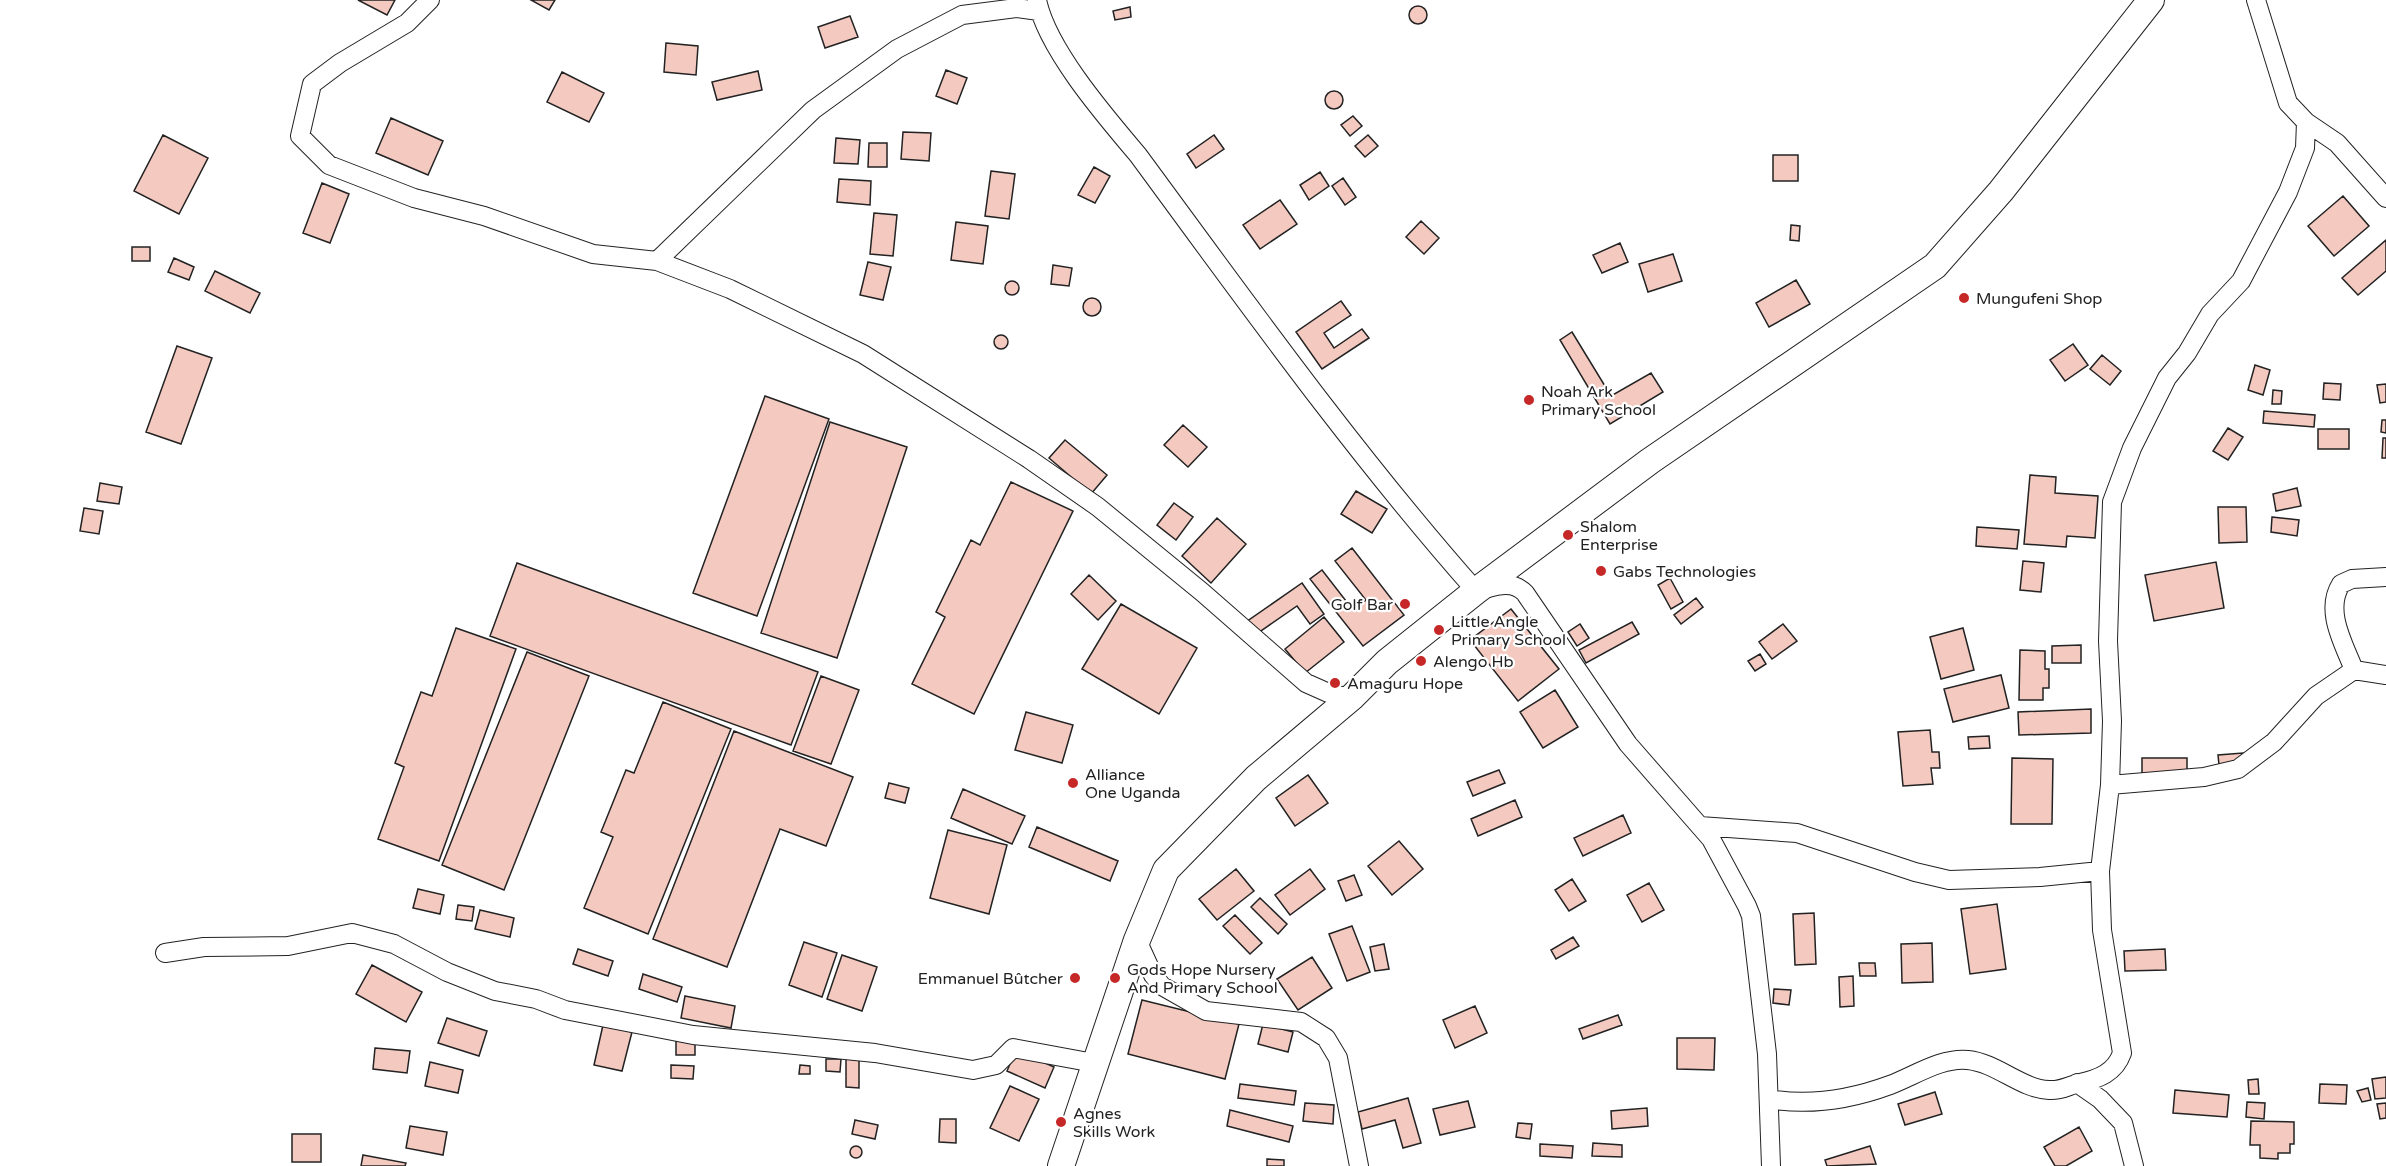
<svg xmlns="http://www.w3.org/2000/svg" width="2386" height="1166" font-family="'Varela Round',sans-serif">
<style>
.building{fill:#f3c9c0;stroke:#222;stroke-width:1.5}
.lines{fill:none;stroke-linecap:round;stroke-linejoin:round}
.street-casing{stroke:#222;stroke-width:20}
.secondary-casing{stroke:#222;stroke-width:28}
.street{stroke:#fff;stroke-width:18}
.secondary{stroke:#fff;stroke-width:26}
.poi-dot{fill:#c62828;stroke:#fff;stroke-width:2}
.labels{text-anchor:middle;stroke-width:4.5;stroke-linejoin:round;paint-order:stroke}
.poi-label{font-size:16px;fill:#222;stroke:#fff;text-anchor:start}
</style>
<rect width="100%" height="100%" fill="#fff"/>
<path class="building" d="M358,0H395L387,15Z
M531,0H555L549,10Z
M1409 15a9 9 0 1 1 18 0a9 9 0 1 1-18 0Z
M1130,7L1131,17L1115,20L1113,11Z
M850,16L858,37L825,48L818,27Z
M666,43L698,46L696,75L664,72Z
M946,70L967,78L957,104L936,96Z
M758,71L762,90L717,100L712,82Z
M562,72L604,93L589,122L547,102Z
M1325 100a9 9 0 1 1 18 0a9 9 0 1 1-18 0Z
M1353,116L1362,126L1350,136L1341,125Z
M391,118L443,141L428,175L376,153Z
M903,132L931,133L929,161L901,159Z
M163,135L208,158L179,214L134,191Z
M1214,135L1224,149L1196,168L1187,154Z
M1368,135L1378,146L1365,157L1355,146Z
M836,138L860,140L858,164L834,163Z
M869,143H887V167H868Z
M1773,155H1798V181H1773Z
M1094,167L1110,176L1095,203L1078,195Z
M991,171L1015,174L1009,219L985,216Z
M1320,172L1329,186L1309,200L1300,185Z
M1343,178L1356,197L1345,205L1332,186Z
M839,179L871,181L870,205L837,202Z
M322,183L349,194L330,243L303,233Z
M2343,196L2369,226L2334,256L2308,226Z
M1280,200L1297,224L1260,249L1243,225Z
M874,213L897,215L893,256L870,254Z
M1421,221L1439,238L1424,254L1406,237Z
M956,222L988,226L983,264L951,260Z
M1791,225L1800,226L1799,241L1790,240Z
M2386,240V271L2358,295L2342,278Z
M1620,243L1628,262L1602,273L1593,255Z
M132,247H150V261H132Z
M1673,254L1682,281L1648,292L1639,264Z
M174,258L194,267L189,280L168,272Z
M868,262L891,267L883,300L860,295Z
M1053,265L1072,268L1069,286L1051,284Z
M215,271L260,293L250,313L205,291Z
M1796,280L1810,304L1769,327L1756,303Z
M1005 288a7 7 0 1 1 14 0a7 7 0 1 1-14 0Z
M1083 307a9 9 0 1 1 18 0a9 9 0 1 1-18 0Z
M1341,301L1351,315L1324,333L1334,348L1362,329L1369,338L1322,369L1296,332Z
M1572,332L1611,396L1651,373L1663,392L1610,424L1560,340Z
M994 342a7 7 0 1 1 14 0a7 7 0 1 1-14 0Z
M2073,344L2088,365L2065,381L2050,360Z
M177,346L212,358L181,444L146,432Z
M2102,355L2121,371L2110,385L2090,369Z
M2255,365L2270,370L2263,395L2248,390Z
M2324,383L2341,384L2340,400L2323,399Z
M2386,384V402L2380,403L2377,385Z
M2273,390L2282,391L2281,404H2272Z
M765,396L829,419L757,616L693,593Z
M2264,411L2315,415L2314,427L2263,423Z
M2382,420H2386V433L2381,432Z
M830,422L907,447L837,658L761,633Z
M1183,425L1207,447L1188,467L1164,445Z
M2228,428L2243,437L2228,460L2213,451Z
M2318,429H2349V449H2318Z
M2383,438H2386V458H2382Z
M1065,440L1107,475L1091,494L1049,458Z
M2030,475L2056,477L2055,493L2098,496L2095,538L2067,536L2066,547L2024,544Z
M1011,482L1073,511L974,714L912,684L945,617L936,612L971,540L980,545Z
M100,483L122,487L119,504L97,501Z
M2297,488L2301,506L2276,511L2273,494Z
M1356,491L1387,509L1372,533L1341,514Z
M1174,503L1193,517L1176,540L1157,525Z
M2218,507H2246L2247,542L2219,543Z
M84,508L103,511L99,534L80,531Z
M2272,517L2299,520L2297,536L2271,532Z
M1217,518L1246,544L1211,583L1182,556Z
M1977,527L2019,530L2017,549L1976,546Z
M1352,548L1404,615L1363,646L1310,579L1322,570L1353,610L1366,600L1335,561Z
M2023,561L2044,563L2041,592L2020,590Z
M2216,562L2224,608L2154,621L2145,575Z
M517,563L818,672L791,745L490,636Z
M1089,575L1116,601L1098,620L1071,594Z
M1670,578L1683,602L1671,609L1658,585Z
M1302,583L1324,614L1310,624L1297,606L1255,635L1246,622Z
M1696,598L1703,607L1681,624L1674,615Z
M1121,604L1197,648L1159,714L1082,669Z
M1511,609L1559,669L1518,701L1470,640Z
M1324,617L1344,642L1305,673L1285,649Z
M1632,622L1639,634L1586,663L1579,650Z
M1580,624L1589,638L1577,646L1568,632Z
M1783,624L1797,641L1772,659L1759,642Z
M456,628L516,649L439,861L378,839L404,767L395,763L421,692L432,696Z
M1963,628L1974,670L1941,679L1930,637Z
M2081,645V663H2052V646Z
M2020,650L2045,651V669H2049V688H2043V700H2019Z
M527,652L589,676L504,890L442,865Z
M1760,654L1766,664L1755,671L1748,661Z
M2001,675L2009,708L1953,722L1944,689Z
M821,676L859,690L831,764L793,751Z
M1555,690L1578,727L1543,748L1520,712Z
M663,702L731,729L648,934L584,908L613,837L601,832L626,770L634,773Z
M2091,709V733L2019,735L2018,712Z
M1026,712L1073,725L1062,763L1015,750Z
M1930,730L1932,752H1939L1940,768H1931L1933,784L1903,786L1898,732Z
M734,731L853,777L826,846L780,829L727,967L653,939Z
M1989,736L1990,748L1969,749L1968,737Z
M2243,753V763L2219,765L2218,755Z
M2012,758L2053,759L2052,824H2011Z
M2142,758H2187V774H2142Z
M1499,770L1505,783L1473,796L1467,782Z
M1308,775L1328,803L1295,826L1276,798Z
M889,783L909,788L905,803L885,798Z
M963,789L1025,816L1012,844L951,818Z
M1515,800L1522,817L1478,836L1471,819Z
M1623,815L1631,833L1583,856L1574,838Z
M1037,827L1118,861L1110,881L1029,847Z
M948,830L1007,845L989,914L930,898Z
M1399,841L1423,869L1392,895L1368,866Z
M1236,869L1254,891L1217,920L1199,899Z
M1310,869L1325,889L1290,915L1275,895Z
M1354,875L1362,895L1346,901L1338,881Z
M1572,879L1586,901L1569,911L1555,890Z
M1649,883L1664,910L1642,922L1627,895Z
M418,889L444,895L440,914L413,908Z
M1260,898L1287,924L1278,934L1251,907Z
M1997,904L2006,969L1970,974L1961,909Z
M458,905L474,907L472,921L456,919Z
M480,910L514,918L510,937L475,929Z
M1814,913L1816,964L1795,965L1793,914Z
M1235,915L1262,943L1250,954L1223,926Z
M1352,926L1370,972L1347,981L1329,934Z
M1573,937L1579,946L1556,959L1551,950Z
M804,942L837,953L822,997L789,985Z
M1932,943L1933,982L1902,983L1901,944Z
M1384,944L1389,969L1375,971L1370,947Z
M578,949L613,961L608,976L573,964Z
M2165,949L2166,970L2125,971L2124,951Z
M842,955L877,967L862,1011L827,999Z
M1312,957L1332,988L1298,1010L1277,979Z
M1859,963H1875L1876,976H1860Z
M372,965L422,992L406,1022L356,994Z
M643,974L682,987L677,1002L639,989Z
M1853,976L1854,1006L1840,1007L1839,977Z
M1774,989L1791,990L1789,1005L1773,1003Z
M685,996L735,1006L731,1028L681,1018Z
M1142,1000L1239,1024L1225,1079L1128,1054Z
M1475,1006L1487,1033L1455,1048L1443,1020Z
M1618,1015L1622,1025L1583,1039L1579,1029Z
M447,1018L487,1031L479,1056L438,1043Z
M1263,1024L1293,1032L1288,1052L1258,1044Z
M603,1025L632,1032L622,1071L594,1065Z
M1677,1038H1715L1714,1070L1677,1069Z
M676,1039H695V1055H676Z
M375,1048L410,1051L407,1073L373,1069Z
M1016,1050L1054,1067L1045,1088L1007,1071Z
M846,1055H859V1088L846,1087Z
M826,1059H841L840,1072L826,1071Z
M430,1062L463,1070L458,1093L425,1086Z
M671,1065L694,1066L693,1079L671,1078Z
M800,1065L810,1066V1074H799Z
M2386,1077V1098L2375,1099L2372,1079Z
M2258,1079L2259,1094H2249L2248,1080Z
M1240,1084L1296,1091L1294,1105L1238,1098Z
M2320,1084L2347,1085L2346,1104L2319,1103Z
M1010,1086L1039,1099L1019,1141L990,1128Z
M2368,1088L2371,1100L2362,1102L2357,1091Z
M2175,1090L2229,1095L2227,1117L2173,1113Z
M1935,1092L1942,1114L1905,1125L1898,1104Z
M1408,1098L1421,1143L1403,1148L1395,1120L1362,1129L1358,1112Z
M1468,1101L1475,1127L1440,1135L1433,1109Z
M2247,1102L2265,1103L2264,1119L2246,1117Z
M1305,1103L1334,1105L1333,1124L1303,1121Z
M2386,1103V1118L2380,1119L2377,1104Z
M1647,1108L1648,1126L1612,1129L1611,1111Z
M1230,1110L1293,1126L1289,1142L1227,1126Z
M940,1119H956V1143L939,1142Z
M855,1120L878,1125L875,1139L852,1134Z
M2251,1121L2294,1122V1144H2290V1153H2278V1159L2260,1158V1145H2250Z
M1518,1123L1532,1124L1530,1139L1516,1137Z
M410,1126L447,1132L443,1155L406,1148Z
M2079,1127L2092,1151L2066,1166H2055L2044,1147Z
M292,1134H321V1162H292Z
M1593,1143L1622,1145V1157L1592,1156Z
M1540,1144L1573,1146L1572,1158L1540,1156Z
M850 1152a6 6 0 1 1 12 0a6 6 0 1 1-12 0Z
M1870,1146L1876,1164L1827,1166L1825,1160Z
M363,1155L406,1163L405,1166H361Z
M1267,1159L1284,1160V1166H1267Z"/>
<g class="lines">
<g class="street-casing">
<path id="street" d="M430,0L407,23L340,63L312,84L300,136L329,165L414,198L484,216L593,254L657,261L813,110L897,49L962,15L1016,8L1039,11
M1037,0C1047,49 1105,116 1138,155C1247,303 1354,453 1476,591C1494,587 1511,579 1525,593L1628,744L1711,839L1747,906L1751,916L1767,1054L1771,1166
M2306,122L2337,143L2386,198
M657,261L730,289L863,354L1029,459L1098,507L1202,592L1306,683L1333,695L1352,697
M2386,577L2352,579L2341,584C2324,611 2344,644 2354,670L2386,675
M2110,785L2204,777L2238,769L2274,742L2316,696L2354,670
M1700,826L1797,833L1915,872L1949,880L2040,877L2100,871
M1137,940L1153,975L1162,986L1206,1011L1301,1022L1326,1038L1338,1058L1359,1166
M165,953L204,947L288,946L352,933L394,944L447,972L495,991L536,999L565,1010L693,1035L875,1053L973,1070L996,1065L1013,1048L1094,1063
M2077,1083L2100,1099L2123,1123L2134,1166
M1769,1099C1810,1106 1852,1099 1890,1085C1914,1076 1942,1057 1968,1060C1997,1063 2021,1089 2049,1090C2062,1091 2069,1085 2080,1083C2098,1079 2115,1073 2122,1053L2102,930L2100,871L2110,785L2112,721L2108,641L2112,502L2132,448L2167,378L2187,353L2210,314L2241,281L2288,192L2305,148L2306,122L2288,103L2256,0"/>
</g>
<g class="secondary-casing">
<path id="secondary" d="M1061,1166L1137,940L1166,870L1256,778L1352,697L1387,662L1476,591L1650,461L1935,266L2001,191L2151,0"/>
</g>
<use href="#street" class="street"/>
<use href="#secondary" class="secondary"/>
</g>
<g class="poi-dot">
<circle cx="1964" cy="298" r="6"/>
<circle cx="1529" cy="400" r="6"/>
<circle cx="1568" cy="535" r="6"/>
<circle cx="1601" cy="571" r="6"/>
<circle cx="1405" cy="604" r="6"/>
<circle cx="1439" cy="630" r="6"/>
<circle cx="1421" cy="661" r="6"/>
<circle cx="1335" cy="683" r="6"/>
<circle cx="1073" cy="783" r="6"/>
<circle cx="1075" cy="978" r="6"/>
<circle cx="1115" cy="978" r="6"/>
<circle cx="1061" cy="1122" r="6"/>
</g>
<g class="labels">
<g class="poi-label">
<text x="1976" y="304">Mungufeni Shop</text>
<text x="1541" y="397">Noah Ark<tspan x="1541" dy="18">Primary School</tspan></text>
<text x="1580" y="532">Shalom<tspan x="1580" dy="18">Enterprise</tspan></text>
<text x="1613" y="577">Gabs Technologies</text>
<text x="1393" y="610" text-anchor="end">Golf Bar</text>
<text x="1451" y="627">Little Angle<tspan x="1451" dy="18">Primary School</tspan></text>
<text x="1433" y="667">Alengo Hb</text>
<text x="1347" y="689">Amaguru Hope</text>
<text x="1085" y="780">Alliance<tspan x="1085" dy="18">One Uganda</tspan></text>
<text x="1127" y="975">Gods Hope Nursery<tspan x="1127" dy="18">And Primary School</tspan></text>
<text x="1063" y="984" text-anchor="end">Emmanuel Bûtcher</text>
<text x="1073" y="1119">Agnes<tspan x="1073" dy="18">Skills Work</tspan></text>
</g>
</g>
</svg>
